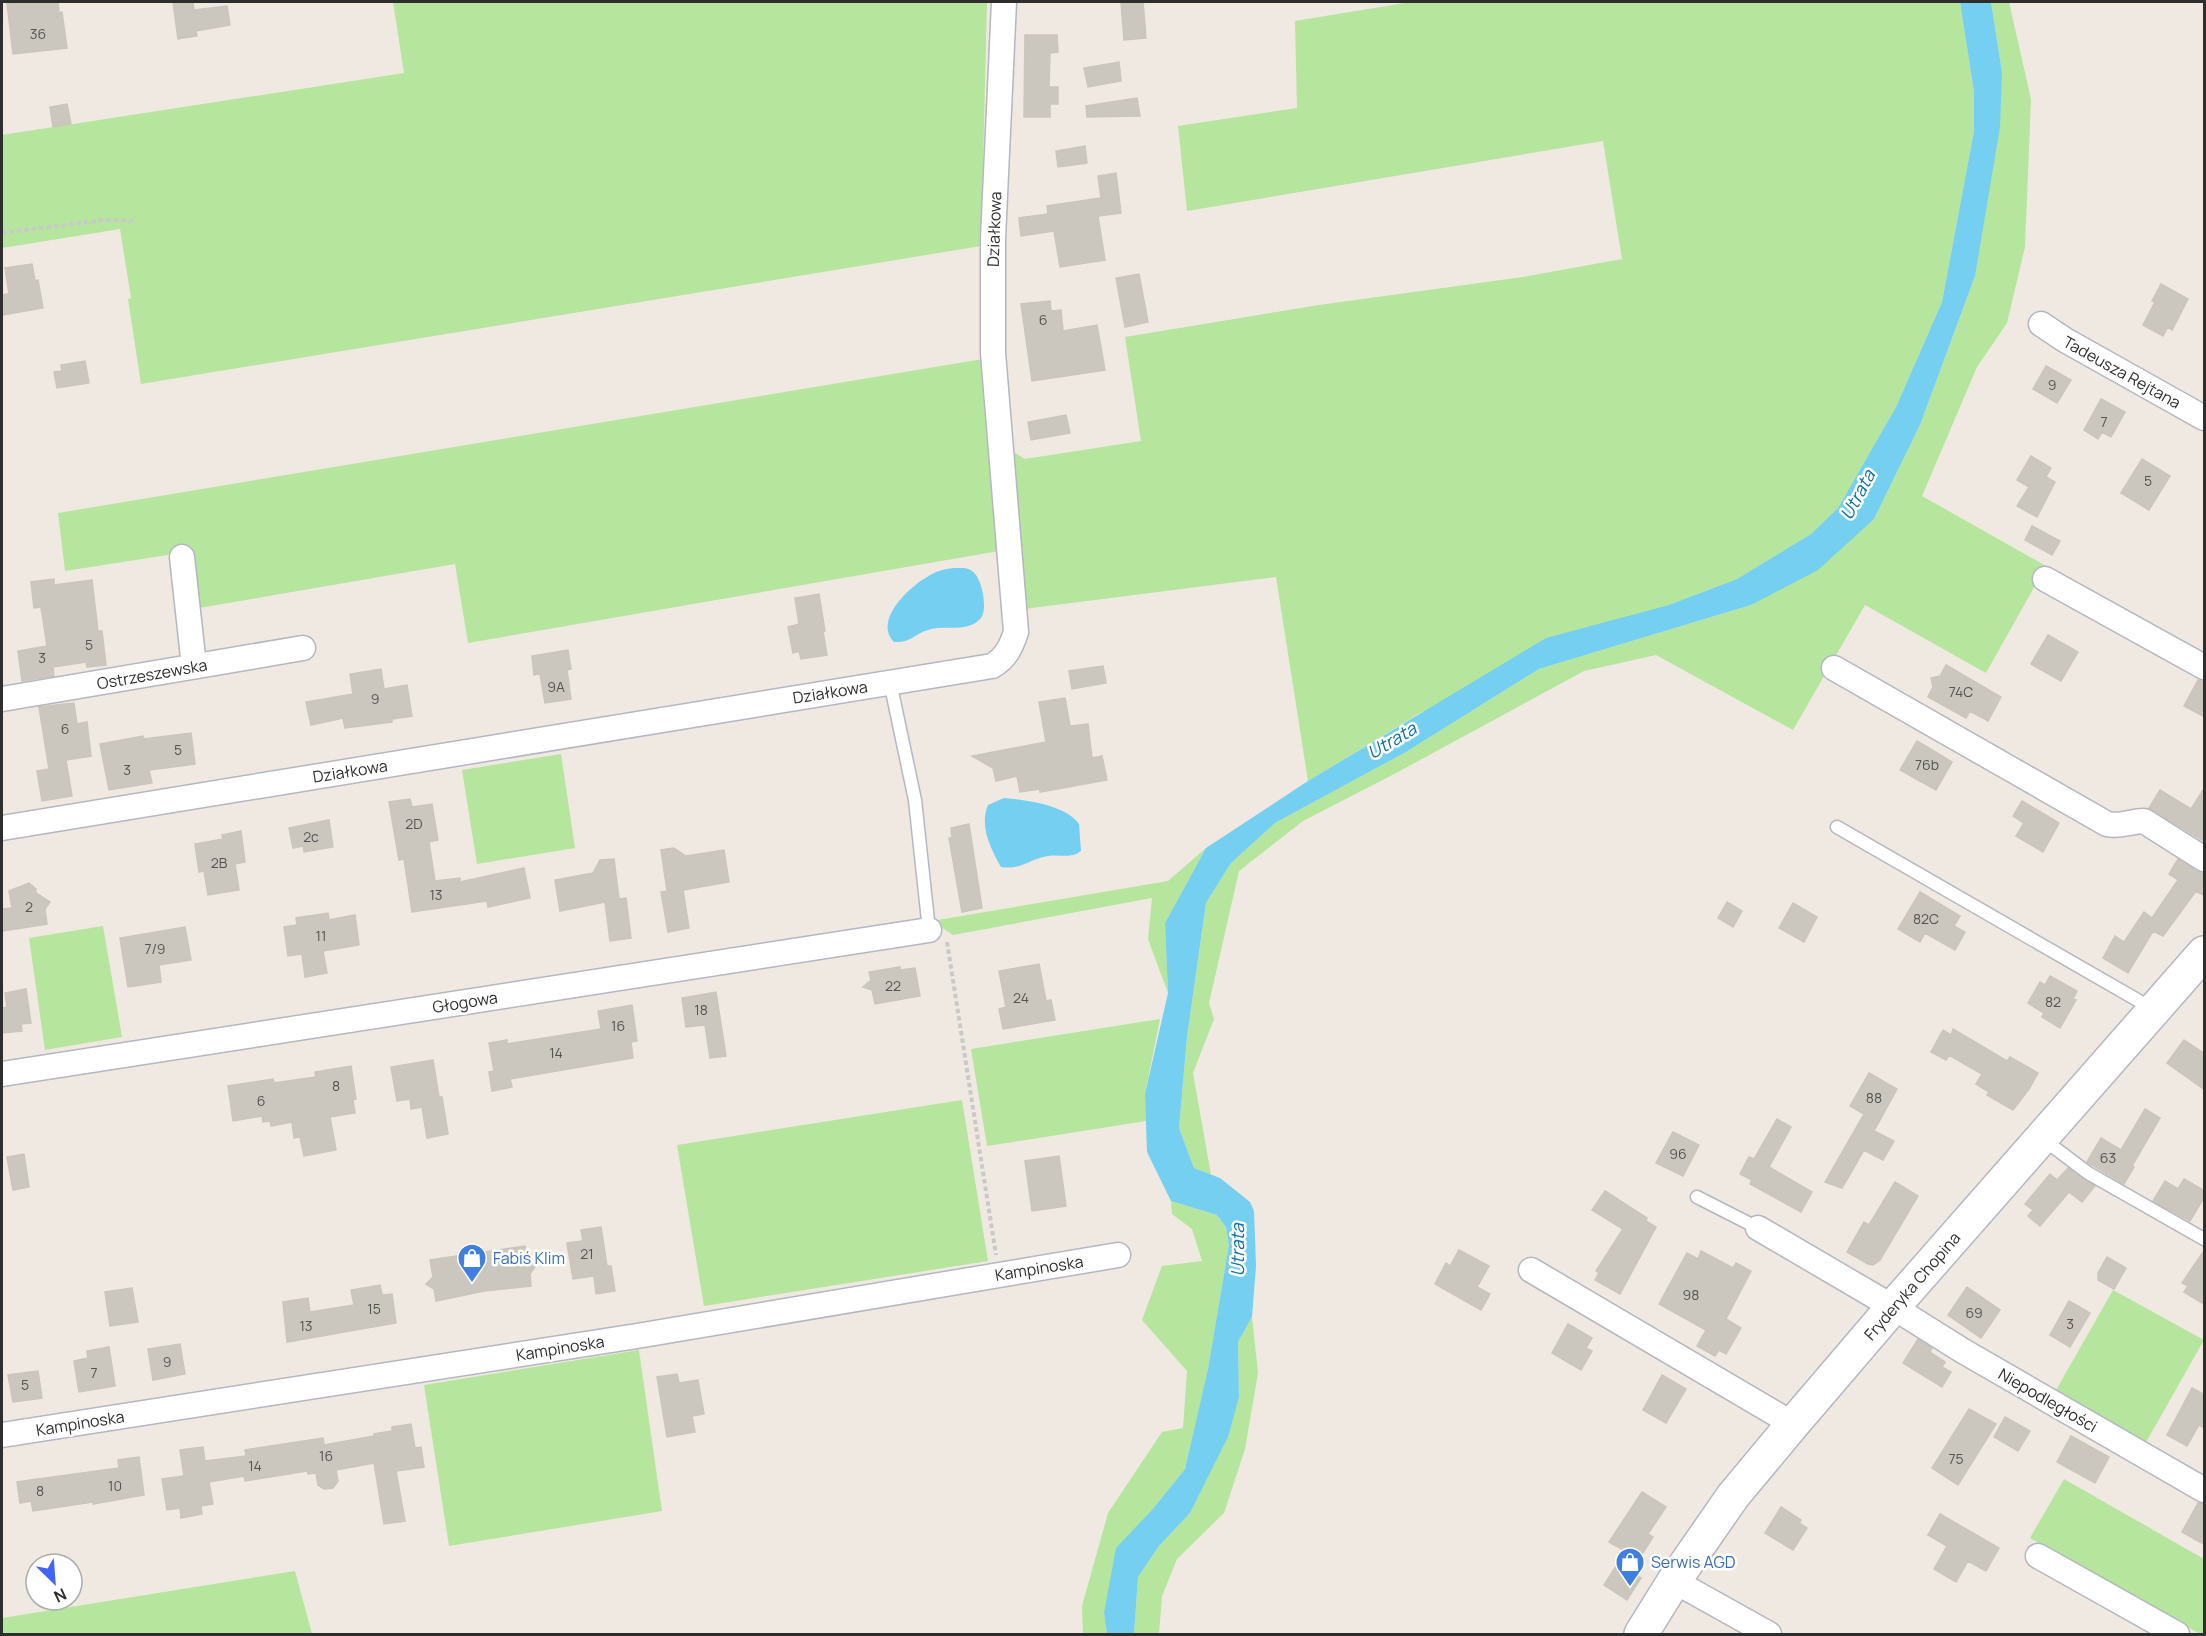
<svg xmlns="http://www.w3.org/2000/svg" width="2206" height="1636" font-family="Manrope,sans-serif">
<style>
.green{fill:#b6e59e}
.water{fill:#75cff0}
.building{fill:#cbc7bf;stroke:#cbc5ba;stroke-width:1.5}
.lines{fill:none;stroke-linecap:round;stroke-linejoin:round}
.lane-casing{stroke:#b4b7c1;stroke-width:15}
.street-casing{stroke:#b4b7c1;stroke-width:27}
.secondary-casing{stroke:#b4b7c1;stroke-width:36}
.path{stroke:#c9c9c9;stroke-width:4;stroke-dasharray:4.5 3;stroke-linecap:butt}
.lane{stroke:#fff;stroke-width:12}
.street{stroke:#fff;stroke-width:24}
.secondary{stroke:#fff;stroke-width:33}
.labels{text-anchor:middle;stroke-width:5;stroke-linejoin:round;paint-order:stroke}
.number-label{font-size:14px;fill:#555452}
.street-label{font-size:16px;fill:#2e2e2e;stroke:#fff}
.shop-label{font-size:16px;fill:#366cbe;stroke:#fff;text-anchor:start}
.water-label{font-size:18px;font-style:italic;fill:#0d6fa3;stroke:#fff}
</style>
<rect width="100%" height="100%" fill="#efe9e1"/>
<path class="green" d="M393,2H987L981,246L141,384L128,299L131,298L120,229L2,248V135L404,73Z
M1411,2H1960L1974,92V131L1942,302L1896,407L1838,508L1811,534L1737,579L1669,605L1420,713L1308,781L1276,577L1024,609L1012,451L1025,459L1141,441L1125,337L1319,305L1523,277L1622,259L1603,141L1187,211L1178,126L1297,108L1295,21Z
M1991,2H2009L2031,99L2025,247L2007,323L1977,367L1922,496L2046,566L1986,673L1865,605L1793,730L1656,655L1584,671L1398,772L1303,821L1239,871L1209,1003L1214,1019L1193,1073L1211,1175L1194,1168L1179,1128L1187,1037L1206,903L1231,863L1275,823L1406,752L1539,669L1751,605L1874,519L1920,425L1975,276L2002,72Z
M983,359L999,551L468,643L455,564L199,608L193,551L65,571L58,513Z
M561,754L575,848L477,864L462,770Z
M1206,848L1165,923L1168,993L1148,939L1152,898L953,935L932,921L1168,881Z
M103,926L122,1037L45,1050L29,938Z
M1160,1019L1145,1094L1146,1121L987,1146L971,1049Z
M962,1100L988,1261L704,1306L677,1145Z
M1171,1201L1217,1215L1226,1227L1229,1245L1208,1370L1185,1469L1152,1510L1104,1613L1107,1634H1083L1082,1606L1108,1513L1162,1432L1183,1428L1187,1371L1142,1320L1162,1266L1202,1261L1192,1229L1172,1214Z
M2113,1290L2204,1340L2145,1444L2055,1392Z
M1252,1317L1258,1373L1245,1449L1224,1513L1177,1559L1162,1596L1159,1634H1134L1138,1577L1159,1546L1190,1513L1239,1397L1238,1342Z
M639,1350L662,1511L449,1546L424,1385Z
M2064,1479L2204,1559V1634H2200L2030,1538Z
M295,1571L312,1634H2V1618Z"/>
<path class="water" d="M1960,2H1991L2002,72L2000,127L1975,276L1920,425L1874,519L1818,570L1751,605L1539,669L1406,752L1275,823L1231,863L1206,903L1187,1037L1179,1128L1194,1168L1220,1178L1250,1202L1254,1211L1256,1266L1252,1317L1238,1342L1239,1397L1228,1437L1190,1513L1159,1546L1138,1577L1134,1634H1107L1104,1613L1116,1548L1152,1510L1185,1469L1208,1369L1229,1245L1226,1227L1217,1215L1171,1201L1147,1152L1145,1094L1168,993L1165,923L1206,848L1308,781L1546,638L1669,605L1737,579L1811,534L1838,508L1896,407L1942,302L1974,131V92Z
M954,568C960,568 968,567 972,571C982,577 988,609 981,618C967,634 946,624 928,630C914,634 911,643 894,642C873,621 909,587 927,577C936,571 944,569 954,568Z
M1004,798C1026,800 1066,805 1079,824L1081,851C1071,859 1060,854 1048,856C1029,859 1022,870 1001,867C991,849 979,826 988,805Z"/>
<path class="building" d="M18,2H58L59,13L62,12L67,48L13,54L7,3Z
M173,2H193L194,10L227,6L230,25L196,31L197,36L178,39Z
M1121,2H1143L1146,38L1124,40Z
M1025,35H1057L1058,52L1050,53L1049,87H1058V104H1050V117H1024Z
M1119,62L1121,81L1088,87L1084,68Z
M1137,98L1140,116L1087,117L1086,106Z
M67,104L71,124L53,127L50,107Z
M1085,146L1087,163L1058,167L1056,151Z
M1116,173L1121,213L1098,216L1105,260L1060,267L1054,231L1021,236L1019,218L1048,214L1047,206L1101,198L1098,176Z
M32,264L35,281L38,280L43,308L2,315V295L9,294L5,268Z
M1139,274L1148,322L1125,327L1116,278Z
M2161,284L2188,299L2172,330L2168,327L2163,336L2143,325L2155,302L2152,301Z
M1050,301L1051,311L1061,310L1063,331L1097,325L1105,370L1032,381L1021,304Z
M85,361L89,383L57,388L54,372L62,371L61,365Z
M2046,366L2071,380L2057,403L2033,389Z
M2101,399L2125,412L2111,437L2102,432L2098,439L2084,430Z
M1066,415L1070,433L1031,440L1028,422Z
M2031,456L2051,468L2046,477L2055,482L2037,517L2017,506L2029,487L2017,480Z
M2142,459L2170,476L2149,510L2121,493Z
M2032,526L2060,541L2052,555L2025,540Z
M54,579V585L92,580L98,631H102L106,665L87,667L86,662L53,667L54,676L22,681L18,651L47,646L41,607L34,608L31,582Z
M819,594L825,631H823L827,655L801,659L799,651L793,653L788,627L799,624L795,598Z
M2048,635L2078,652L2061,681L2031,664Z
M568,650L571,669L567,670L571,699L545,703L540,674L534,675L532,656Z
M1946,665L2001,697L1988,721L1970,711L1966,718L1928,697L1933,687L1931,678L1940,676Z
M1103,666L1106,683L1072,689L1069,671Z
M381,669L384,689L407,685L412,716L392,719V722L345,728L343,718L311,725L306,702L353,694L350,674Z
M2198,680L2205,681V717L2184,706Z
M1065,698L1070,726L1088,724L1092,758L1102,756L1107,780L1040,792V789L1020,792L1017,776L996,781L993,768L972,756L1046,742L1039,702Z
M74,703L77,724L87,722L91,756L66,760L72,796L42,801L37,771L49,769L39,707Z
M191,733L195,764L149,770L152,783L109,790L100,744L143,736L144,739Z
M1917,741L1952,762L1936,790L1900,770Z
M2205,787V842L2149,808L2160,790L2191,809Z
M410,799L412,807L432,804L438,840L429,842L435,881L460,878V882L524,868L530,898L488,907L487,901L412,912L404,859L399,860L389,802Z
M2022,801L2059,823L2043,852L2016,836L2024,823L2013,816Z
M329,820L333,847L304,852L303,846L293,848L289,828Z
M969,824L982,908L962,912L949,838H952L951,828Z
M241,831L245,862L235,864L239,890L208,895L204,871L199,872L195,844L223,839L222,835Z
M674,848L686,856L724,850L729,882L683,890L689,928L668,932L661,892L667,891L661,850Z
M614,859L619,899L626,898L631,938L610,941L605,902L560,911L555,880L593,873L600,860Z
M2178,859L2196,871L2205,873V896L2196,891L2163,936L2153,931L2128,973L2103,958L2115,936L2124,942L2144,912L2152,918L2178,880L2169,874Z
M29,883L36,889V893L50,902L45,909L47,924L2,931V909L12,908L9,891Z
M1920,892L1960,916L1954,926L1965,932L1955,950L1925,933L1920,942L1898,929Z
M1727,902L1742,911L1733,927L1718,918Z
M1793,903L1817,917L1804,942L1779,928Z
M328,913L329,920L355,915L359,945L323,951L327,973L305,977L302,954L288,956L284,927L297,925L296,918Z
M185,927L191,960L159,965L161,982L128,987L120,938Z
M1039,964L1046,1001L1051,1000L1055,1020L1003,1029L999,1009L1006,1007L999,971Z
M900,967V970L915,968L920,996L875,1004L872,990L863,987L871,980L869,972Z
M2050,976L2077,991L2073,999L2076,1000L2060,1028L2042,1017L2044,1013L2028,1003L2040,982L2045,985Z
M26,989L31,1023L21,1024L22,1031L2,1033V1008L7,1007L5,993Z
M716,992L726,1056L710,1058L705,1025L686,1027L682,998Z
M632,1005L637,1041L631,1042L633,1058L510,1079L512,1087L492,1091L489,1072L494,1071L489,1043L507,1040V1044L601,1029L598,1011Z
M1953,1029L2007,1061L2010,1057L2038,1073L2029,1089L2013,1110L1987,1095L1989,1092L1976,1084L1982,1074L1949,1055L1946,1060L1931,1052L1943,1030L1951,1035Z
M2184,1040L2205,1054V1090L2167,1063Z
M433,1060L439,1097H442L448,1134L427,1138L422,1107L411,1109L410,1099L397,1101L391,1067Z
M351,1066L356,1099L353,1100L355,1113L330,1117L336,1150L304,1156L300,1137L294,1138L292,1122L271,1126L270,1121L263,1122L262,1116L233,1121L228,1086L273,1079L274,1083L316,1077L315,1072Z
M1869,1073L1897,1089L1874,1131L1894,1141L1883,1160L1864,1150L1842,1188L1825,1182L1864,1114L1850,1106Z
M2145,1109L2160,1118L2132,1166L2134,1167L2124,1184L2087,1162L2101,1138L2121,1150Z
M1777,1119L1791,1127L1769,1167L1812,1192L1801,1212L1750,1184L1752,1180L1740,1174L1749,1157L1754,1159Z
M1673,1132L1699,1145L1683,1176L1656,1163Z
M24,1154L29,1187L13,1190L7,1157Z
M1059,1156L1066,1206L1032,1211L1025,1161Z
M2068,1168L2095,1186L2082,1202L2069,1192L2040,1226L2028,1216L2033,1210L2025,1204L2050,1174L2057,1180Z
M2184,1179L2205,1191V1196L2190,1221L2153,1201L2165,1181L2178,1189Z
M1895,1182L1918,1196L1880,1260L1873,1265L1868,1264L1847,1252L1864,1222L1869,1225Z
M1605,1191L1647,1218L1646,1221L1656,1227L1620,1294L1595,1280L1599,1273L1596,1271L1623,1229L1592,1210Z
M601,1227L607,1266H611L615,1291L596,1294L594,1276L573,1279L567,1243L583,1241L581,1230Z
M525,1246L528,1262L535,1267L530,1274L531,1286L484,1291L436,1301L434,1289L426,1284L433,1277L430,1260Z
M2205,1249V1305L2184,1292L2188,1286L2182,1283Z
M1459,1250L1489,1266L1477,1287L1490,1294L1481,1310L1435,1284L1446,1263L1450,1266Z
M1701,1251L1733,1268L1736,1263L1751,1271L1726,1319L1741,1328L1726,1354L1719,1350L1715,1356L1697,1346L1706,1330L1659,1304L1687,1253L1698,1259Z
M2107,1257L2126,1268L2114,1289L2098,1280V1273Z
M380,1285L382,1295L392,1294L396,1323L287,1342L283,1302L308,1298L310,1312L354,1305L351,1290Z
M1967,1287L2000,1310L1981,1338L1948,1315Z
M132,1288L138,1322L110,1326L105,1292Z
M2069,1301L2090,1313L2070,1347L2050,1335Z
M1568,1324L1592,1338L1586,1348L1592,1351L1581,1370L1552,1353Z
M1918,1339L1932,1348L1930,1352L1945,1362L1942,1367L1951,1372L1942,1387L1903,1363Z
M180,1344L185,1374L153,1380L148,1349Z
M109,1347L115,1386L79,1392L74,1361L88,1358L87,1351Z
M38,1371L42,1398L13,1402L8,1375Z
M677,1374L679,1383L698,1380L704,1414L692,1416L695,1432L667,1437L657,1377Z
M1662,1375L1686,1389L1666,1423L1643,1410Z
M2192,1388L2205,1395V1429L2199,1425L2187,1446L2167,1435Z
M1969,1409L1996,1424L1958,1485L1932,1468Z
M2005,1417L2030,1431L2018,1451L1994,1437Z
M411,1424L415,1448L421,1447L424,1467L396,1471L405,1521L384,1524L374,1463L336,1470L338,1481L333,1488L324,1489L318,1485L316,1473L308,1474L307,1471L245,1481L244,1476L209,1482L213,1504L201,1506L202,1514L181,1518L180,1508L167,1510L162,1479L184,1476L180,1450L203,1447L205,1461L246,1456L245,1450L323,1438L324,1445L374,1436V1434L392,1431V1427Z
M2071,1436L2109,1457L2095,1483L2057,1462Z
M139,1457L144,1495L93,1504V1502L33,1511L31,1501L20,1503L17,1482L119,1468L118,1460Z
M1642,1492L1666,1507L1648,1534L1653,1537L1639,1559L1609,1542Z
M2198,1503L2205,1504V1545L2182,1532Z
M1781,1507L1801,1520L1799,1523L1807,1528L1793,1550L1765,1533Z
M1940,1514L1999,1548L1986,1571L1968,1561L1956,1582L1934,1569L1947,1546L1928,1535Z
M1618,1563L1641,1578L1627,1600L1604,1585Z"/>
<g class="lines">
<g class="lane-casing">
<path id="lane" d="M890,682L915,800L929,930
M1837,827L2153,1009
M2043,1139L2088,1173L2204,1239
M1697,1197L1758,1228"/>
</g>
<g class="street-casing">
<path id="street" d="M2041,324L2065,340L2204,418
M182,557L194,666
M2045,579L2204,667
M1834,668L2107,824C2121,827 2131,821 2144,821L2204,859
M2,699L303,648
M2,828L992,666C1006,658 1011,647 1016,632L993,353V238L1004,2
M2,1074L929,930
M1758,1228L1893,1307L1963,1351L2204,1490
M1531,1270L1793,1424
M2,1435L637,1336L1118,1255
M2038,1556L2177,1634
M1674,1581L1769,1634"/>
</g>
<g class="secondary-casing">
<path id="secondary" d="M1641,1634L1674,1581L1733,1496L1793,1424L1893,1307L2204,953"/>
</g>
<path class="path" d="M2,233L104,220L136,221
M947,942L996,1255"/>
<use href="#lane" class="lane"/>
<use href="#street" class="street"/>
<use href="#secondary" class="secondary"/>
</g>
<defs>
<g id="shop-pin" transform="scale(1.5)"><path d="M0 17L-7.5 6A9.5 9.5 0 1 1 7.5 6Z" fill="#3f7fe0" stroke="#fff"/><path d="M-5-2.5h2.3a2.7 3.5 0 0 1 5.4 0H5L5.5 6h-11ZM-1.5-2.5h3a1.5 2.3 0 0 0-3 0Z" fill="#fff"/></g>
</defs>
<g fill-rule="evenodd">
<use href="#shop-pin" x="472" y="1258"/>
<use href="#shop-pin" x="1630" y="1562"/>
</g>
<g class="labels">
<g class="number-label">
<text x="38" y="39">36</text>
<text x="1043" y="325">6</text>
<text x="2052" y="390">9</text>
<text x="2104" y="427">7</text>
<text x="2148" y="486">5</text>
<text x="89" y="650">5</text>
<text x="42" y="663">3</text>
<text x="556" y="692">9A</text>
<text x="1961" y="697">74C</text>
<text x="375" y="704">9</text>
<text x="65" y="734">6</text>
<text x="178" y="755">5</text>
<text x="1927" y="770">76b</text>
<text x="127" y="775">3</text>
<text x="414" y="829">2D</text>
<text x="311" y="842">2c</text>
<text x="219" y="868">2B</text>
<text x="436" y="900">13</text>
<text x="29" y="912">2</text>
<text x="1926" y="924">82C</text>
<text x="321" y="941">11</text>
<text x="155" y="954">7/9</text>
<text x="893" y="991">22</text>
<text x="1021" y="1003">24</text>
<text x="2053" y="1007">82</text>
<text x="701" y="1015">18</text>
<text x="618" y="1031">16</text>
<text x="556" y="1058">14</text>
<text x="336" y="1091">8</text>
<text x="1874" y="1103">88</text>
<text x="261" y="1106">6</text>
<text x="1678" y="1159">96</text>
<text x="2108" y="1163">63</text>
<text x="587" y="1259">21</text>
<text x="1691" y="1300">98</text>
<text x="374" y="1314">15</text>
<text x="1974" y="1318">69</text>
<text x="2070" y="1329">3</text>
<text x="306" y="1331">13</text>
<text x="167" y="1367">9</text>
<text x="94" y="1378">7</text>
<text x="25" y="1390">5</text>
<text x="326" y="1461">16</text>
<text x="1956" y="1464">75</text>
<text x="255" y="1471">14</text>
<text x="115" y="1491">10</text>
<text x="40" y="1496">8</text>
</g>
<g class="street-label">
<text transform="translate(994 229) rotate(-88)" y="6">Działkowa</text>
<text transform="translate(2122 372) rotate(29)" y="6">Tadeusza Rejtana</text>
<text transform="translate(152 674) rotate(-10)" y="6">Ostrzeszewska</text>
<text transform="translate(830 692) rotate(-9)" y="6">Działkowa</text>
<text transform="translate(350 771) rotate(-9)" y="6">Działkowa</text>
<text transform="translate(465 1002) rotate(-9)" y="6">Głogowa</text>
<text transform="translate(1039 1268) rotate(-9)" y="6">Kampinoska</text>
<text transform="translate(1912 1286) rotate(-49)" y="6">Fryderyka Chopina</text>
<text transform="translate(560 1348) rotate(-9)" y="6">Kampinoska</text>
<text transform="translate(2048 1400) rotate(30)" y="6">Niepodległości</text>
<text transform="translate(80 1423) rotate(-9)" y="6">Kampinoska</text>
</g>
<g class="shop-label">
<text x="493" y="1264">Fabiś Klim</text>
<text x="1651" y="1568">Serwis AGD</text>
</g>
<g class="water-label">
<text transform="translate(1858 495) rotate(-62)" y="6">Utrata</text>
<text transform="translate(1392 741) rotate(-31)" y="6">Utrata</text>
<text transform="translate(1238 1250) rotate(-90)" y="6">Utrata</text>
</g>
</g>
<rect width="2206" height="1636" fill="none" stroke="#2e2e2e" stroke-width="6"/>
<g transform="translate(54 1582) rotate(155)"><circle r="28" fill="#ffffff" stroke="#ababab" stroke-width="1.5"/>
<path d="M0-4.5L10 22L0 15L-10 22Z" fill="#4264fb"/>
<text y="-9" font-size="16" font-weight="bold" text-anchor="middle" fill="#2e2e2e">N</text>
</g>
</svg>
